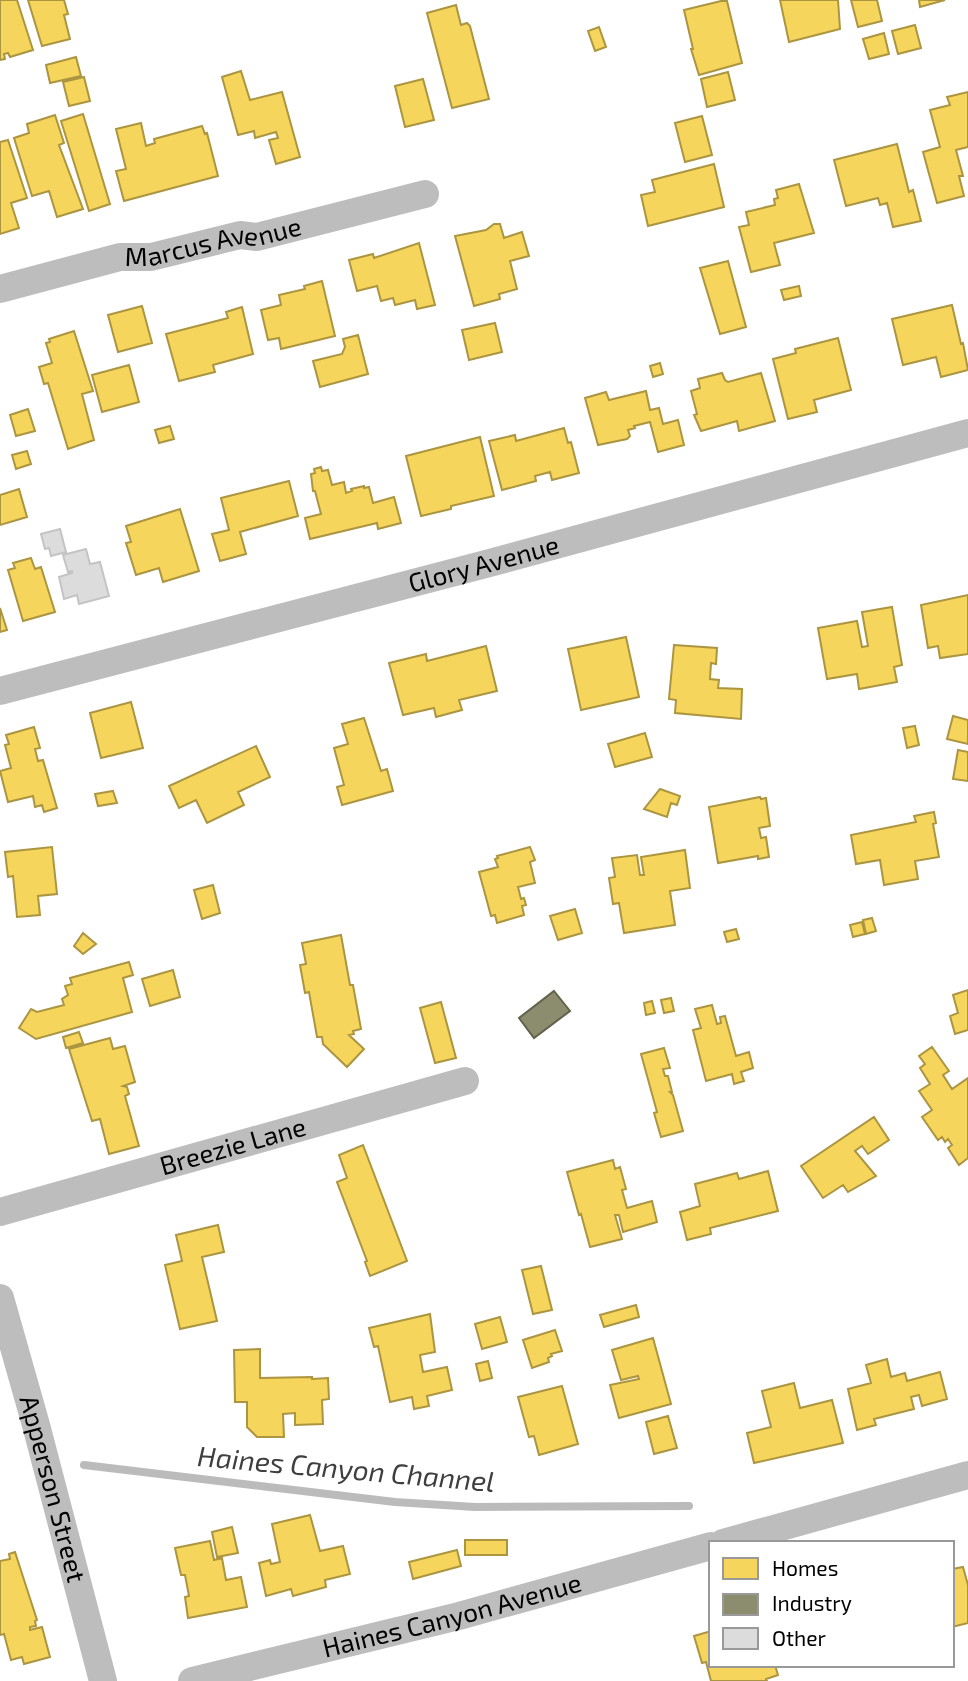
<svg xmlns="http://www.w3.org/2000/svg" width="968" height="1681" font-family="'Exo 2',sans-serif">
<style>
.homes{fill:#f6d55c;stroke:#ac9540;stroke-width:2}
.industry{fill:#8c8c6e;stroke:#62624d;stroke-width:2}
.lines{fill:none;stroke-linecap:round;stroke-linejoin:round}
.stream{stroke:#bbb;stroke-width:8}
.building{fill:#dcdcdc;stroke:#c4c4c4;stroke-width:2}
.minor{stroke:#bdbdbd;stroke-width:28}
.labels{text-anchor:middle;stroke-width:7;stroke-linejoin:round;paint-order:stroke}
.street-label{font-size:26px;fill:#000;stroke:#fff}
.water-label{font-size:28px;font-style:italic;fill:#3f3f3f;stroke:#fff}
</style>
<rect width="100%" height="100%" fill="#fff"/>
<path class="homes" d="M0,0H17L33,50L10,57L8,53L4,54L5,59L0,60Z
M28,0H64L68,14L64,15L70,39L42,46Z
M780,0H838L840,29L789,42Z
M851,0H877L882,21L858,27Z
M919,0H945L920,7Z
M721,1H727L742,63L699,75L691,49H693L684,10Z
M456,5L461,25L467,23L470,26L489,99L452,108L427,13Z
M915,25L921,48L898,54L892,31Z
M599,27L606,47L595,51L588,31Z
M884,33L889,54L869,59L863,39Z
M76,57L81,76L50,83L46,65Z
M241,71L250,100L282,92L300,157L276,164L269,140L278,138L276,132L255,138L254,131L238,135L222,77Z
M728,72L735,100L707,107L701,79Z
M84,77L90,101L69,106L63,82Z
M423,79L434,120L405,127L395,86Z
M968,92V147L956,150L963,176H959L964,196L937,203L923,152L940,147L930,110L950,105L947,97Z
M83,114L110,204L89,211L61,121Z
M55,115L64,143L59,145L83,209L57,217L49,191L32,196L14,138L29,133L27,124Z
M702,116L712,155L685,162L675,123Z
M141,123L146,146L155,143L154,139L202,126L205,134L207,133L218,176L124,201L116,171L126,169L116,129Z
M8,140L27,198L11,203L19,228L0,234V142Z
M897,144L909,192L913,190L921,221L893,227L887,203L880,205L878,198L846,206L834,160Z
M714,164L724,207L648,226L641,195L655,192L652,180Z
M799,184L814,233L774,243L780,265L751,272L739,227L749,225L746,212L775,205L774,199L778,198L776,190Z
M494,224H500L504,238L522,232L529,256L510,261L517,289L499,294L500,299L474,306L455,236L486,230Z
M419,243L435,305L417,309L415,300L395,305L393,298L381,301L377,286L357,291L349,260L373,254L374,258Z
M728,261L746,327L720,334L700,268Z
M322,281L335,336L281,349L279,338L268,340L261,310L281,305L279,295L305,289L304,286Z
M799,286L801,296L784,300L781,290Z
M952,305L961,344L963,343L968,370L941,377L936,357L903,365L892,319Z
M142,306L152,343L118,352L108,315Z
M242,307L253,354L213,365L215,372L179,381L166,334L228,318L226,312Z
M495,323L502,352L469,360L462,330Z
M74,331L93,391L82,394L94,440L68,449L48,383L44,384L39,367L52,363L46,343L50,342L49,339Z
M358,335L368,374L320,387L313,361L342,354L345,347L343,339Z
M838,338L851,390L814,400L817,412L788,419L773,359L796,353L795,349Z
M660,363L663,374L653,377L650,366Z
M129,365L139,402L102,412L92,375Z
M722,373L725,380L728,382L761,373L775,421L739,431L737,421L701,431L694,415L697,414L691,391L700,388L698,379Z
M646,391L650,410L659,408L663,424L678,420L684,445L658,452L650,422L634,426L635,428L628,430L630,436L627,439L598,445L585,398L606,392L609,400Z
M28,409L35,431L16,436L10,415Z
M170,426L174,439L159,443L155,430Z
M564,428L568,443L571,442L579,473L552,480L550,472L535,476L536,481L502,490L489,441L515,435L516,441Z
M480,437L494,496L451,506V509L421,516L406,456Z
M27,451L31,464L16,469L12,455Z
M321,467L322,471L328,470L332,485L344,482L346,493L352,491L351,489L364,486V488L369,487L373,503L394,497L401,523L378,529L377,523L310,539L305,518L321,514L315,491H313L311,474L315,473L314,469Z
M289,481L298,516L240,532L246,554L220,561L212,534L229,530L221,498Z
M19,489L27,517L0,525V495Z
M180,509L199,571L163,582L159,568L136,575L126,543L131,542L126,526Z
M31,558L35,569L41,567L55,612L23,621L8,570L15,568L13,563Z
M968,595V654L940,658L938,646L928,648L921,605Z
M892,607L902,665L894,667L897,682L859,689L857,674L827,679L818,628L857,621L862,647L868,646L862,612Z
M0,608L7,630L0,632Z
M626,637L639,697L581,710L568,649Z
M674,645L717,648L716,664L711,663L710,679L719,680L718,688L742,689L741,719L675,713L676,700L669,699Z
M486,646L497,691L459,700L462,710L436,717L434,708L403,715L389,663L426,654L427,661Z
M131,702L143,748L101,758L90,713Z
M953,716L968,720V744L947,739Z
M364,718L381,771L387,769L393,791L342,805L337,787L344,785L334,748L348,744L342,724Z
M915,726L919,745L907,748L903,728Z
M34,727L40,748L35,749L38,761L43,760L57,808L44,812L42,805L35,807L33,796L8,802L0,771L11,768L5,745L9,744L6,735Z
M645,733L652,757L615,767L608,744Z
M256,746L270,777L238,792L244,805L207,823L196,800L179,808L169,786Z
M958,750L968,752V781L953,779Z
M660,789L680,796L677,805L671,803L667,817L644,809Z
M113,791L117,803L98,806L95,794Z
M760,797L761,799L766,798L770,826L759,828L761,838L766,837L769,857L758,859V856L718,863L709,807Z
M934,812L936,823L933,824L939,857L915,861L918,879L884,885L880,860L856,864L851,835L916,822L914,816Z
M52,847L57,894L38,896L40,915L17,917L13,876L8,877L5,852Z
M530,847L535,860L530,862L535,883L518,887L521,899L524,898L526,905L522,906L524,915L497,923L495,915L491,916L479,872L498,867L495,859L498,858L497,856Z
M685,850L690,888L670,891L675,925L624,933L619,903L613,904L609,878L615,877L612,858L637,855L640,875H644L641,857Z
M213,885L220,913L202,919L194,890Z
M575,909L582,933L558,940L550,916Z
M872,918L876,931L866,934L863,920Z
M862,922L865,934L853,937L850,925Z
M736,929L739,939L727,942L724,932Z
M83,933L96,944L83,954L74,946Z
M341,935L350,985H353L361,1029L353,1031L354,1034L349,1035L364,1049L347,1067L323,1044L322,1037H317L309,992L305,993L300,965L306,964L302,943Z
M129,962L133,975L123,978L132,1012L36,1039L19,1028L31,1009L37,1012L64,1005L62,999L68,995L65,986L72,984L70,978Z
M173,970L180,997L150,1006L142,979Z
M968,990V1030L955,1034L950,1016L958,1013L953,995Z
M671,998L674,1011L664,1013L661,1000Z
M652,1001L655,1013L646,1015L644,1003Z
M441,1002L456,1058L435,1063L420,1008Z
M712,1005L717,1024L721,1023L720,1017L725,1016L736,1056L749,1052L753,1068L741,1072L744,1081L734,1084L732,1074L706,1081L693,1030L701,1028L695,1009Z
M79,1032L83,1043L66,1048L63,1037Z
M110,1038L113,1049L125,1046L135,1082L123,1086L127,1087L129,1094L125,1096L139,1146L109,1154L100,1119L92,1121L69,1049Z
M932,1047L949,1071L943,1075L952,1089L968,1078V1158L959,1165L948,1148L952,1145L948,1139L945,1142L942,1137L938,1140L922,1117L932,1110L919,1091L930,1084L920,1068L925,1064L919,1056Z
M664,1048L670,1068L663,1069L665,1076H668L672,1092H670L673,1095L683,1131L661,1137L654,1113L657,1112L641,1054Z
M874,1117L889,1140L868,1154L862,1146L855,1151L876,1176L848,1192L843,1185L823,1198L801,1166Z
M363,1145L407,1261L370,1276L365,1262L367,1261L337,1182L347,1178L339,1155Z
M613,1160L615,1169L620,1167L626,1189L622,1190L627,1208L652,1201L657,1222L623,1232L619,1215H615L622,1239L590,1247L581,1214L579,1215L567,1172Z
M768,1171L778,1211L710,1228L711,1234L687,1240L680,1212L700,1206L695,1184L737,1173L739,1179Z
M218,1225L224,1252L202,1257L217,1321L180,1329L165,1265L182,1261L176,1235Z
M541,1266L552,1310L533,1314L522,1270Z
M636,1305L639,1317L604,1327L600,1315Z
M430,1314L435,1352L420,1355L423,1372L447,1367L452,1390L427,1396L429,1406L414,1409L412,1397L390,1402L378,1346L374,1347L369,1328Z
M500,1317L507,1342L482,1349L475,1324Z
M555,1330L562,1351L551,1354L552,1356L548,1358L549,1362L532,1368L523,1340Z
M653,1338L671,1404L619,1418L610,1385L639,1379L638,1376L621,1380L612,1350Z
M260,1349V1378L312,1377V1379L328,1378L329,1399L322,1400L323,1424L295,1425V1413L283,1414L284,1437H257L247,1427V1402H235L234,1350Z
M887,1359L891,1377L905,1373L907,1381L940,1372L947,1399L922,1406L919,1395L911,1397L914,1409L874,1419L876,1425L857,1430L848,1389L871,1383L866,1365Z
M488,1361L492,1378L480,1381L476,1364Z
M794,1383L800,1408L832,1400L843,1443L754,1463L747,1433L771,1427L762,1391Z
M562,1386L578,1444L539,1455L534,1436L529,1437L518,1397Z
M668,1416L677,1448L654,1454L646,1422Z
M310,1515L320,1551L343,1546L350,1574L325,1580L326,1587L293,1596L291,1589L266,1596L259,1563L270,1560L271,1564L280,1562L272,1524Z
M232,1527L238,1553L217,1557L212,1532Z
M465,1540H507V1555H465Z
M210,1541L214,1560L222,1558L226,1580L241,1577L247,1607L188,1618L185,1597L189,1596L185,1575H181L175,1548Z
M457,1550L461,1566L413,1579L409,1562Z
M15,1552L37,1620L35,1621L36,1626L30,1627V1630L42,1627L50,1657L24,1664L22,1657L11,1660L4,1634L0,1635V1561L10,1559L9,1554Z
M963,1567L968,1585V1623L952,1627V1569Z
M711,1631V1665H775L778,1675L766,1679L767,1681H711L706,1662L702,1663L694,1636Z"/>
<path class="industry" d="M554,991L570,1011L534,1038L519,1018Z"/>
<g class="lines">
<path class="stream" d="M84,1465L395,1502L475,1507L689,1506"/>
</g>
<path class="building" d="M60,529L66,552L51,556L49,548L45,549L41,534Z
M86,549L90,564L100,562L109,596L79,604L77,595L64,599L59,577L72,573V571L68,572L63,555Z"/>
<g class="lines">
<g class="minor">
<path id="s1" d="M0,289L120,257H151L240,235L257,237L425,194"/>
<path id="s2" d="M0,691L482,565L968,433"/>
<path id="s3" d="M0,1212L465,1081"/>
<path id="s4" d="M0,1298L36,1425L103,1681"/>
<path d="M723,1543L968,1475"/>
<path id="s5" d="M192,1681L459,1616L711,1546"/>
</g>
</g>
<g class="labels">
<g class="street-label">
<text dy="9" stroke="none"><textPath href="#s1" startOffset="219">Marcus Avenue</textPath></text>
<text dy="9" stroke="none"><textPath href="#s2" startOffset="500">Glory Avenue</textPath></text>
<text dy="9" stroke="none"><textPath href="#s3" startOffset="242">Breezie Lane</textPath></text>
<text dy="9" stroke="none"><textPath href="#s4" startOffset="198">Apperson Street</textPath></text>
<text dy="9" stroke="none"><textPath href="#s5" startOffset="268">Haines Canyon Avenue</textPath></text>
</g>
<g class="water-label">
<text transform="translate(346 1469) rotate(5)" y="10">Haines Canyon Channel</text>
</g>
</g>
<rect x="709" y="1541" width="245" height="126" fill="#ffffff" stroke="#999999" stroke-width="2"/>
<rect x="723" y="1558" width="35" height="21" fill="#f6d55c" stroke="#999999" stroke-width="2"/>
<text x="772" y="1576" font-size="21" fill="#000000">Homes</text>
<rect x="723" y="1594" width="35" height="21" fill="#8c8c6e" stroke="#999999" stroke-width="2"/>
<text x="772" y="1611" font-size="21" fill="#000000">Industry</text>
<rect x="723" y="1628" width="35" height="21" fill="#dcdcdc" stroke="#999999" stroke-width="2"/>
<text x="772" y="1646" font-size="21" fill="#000000">Other</text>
</svg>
